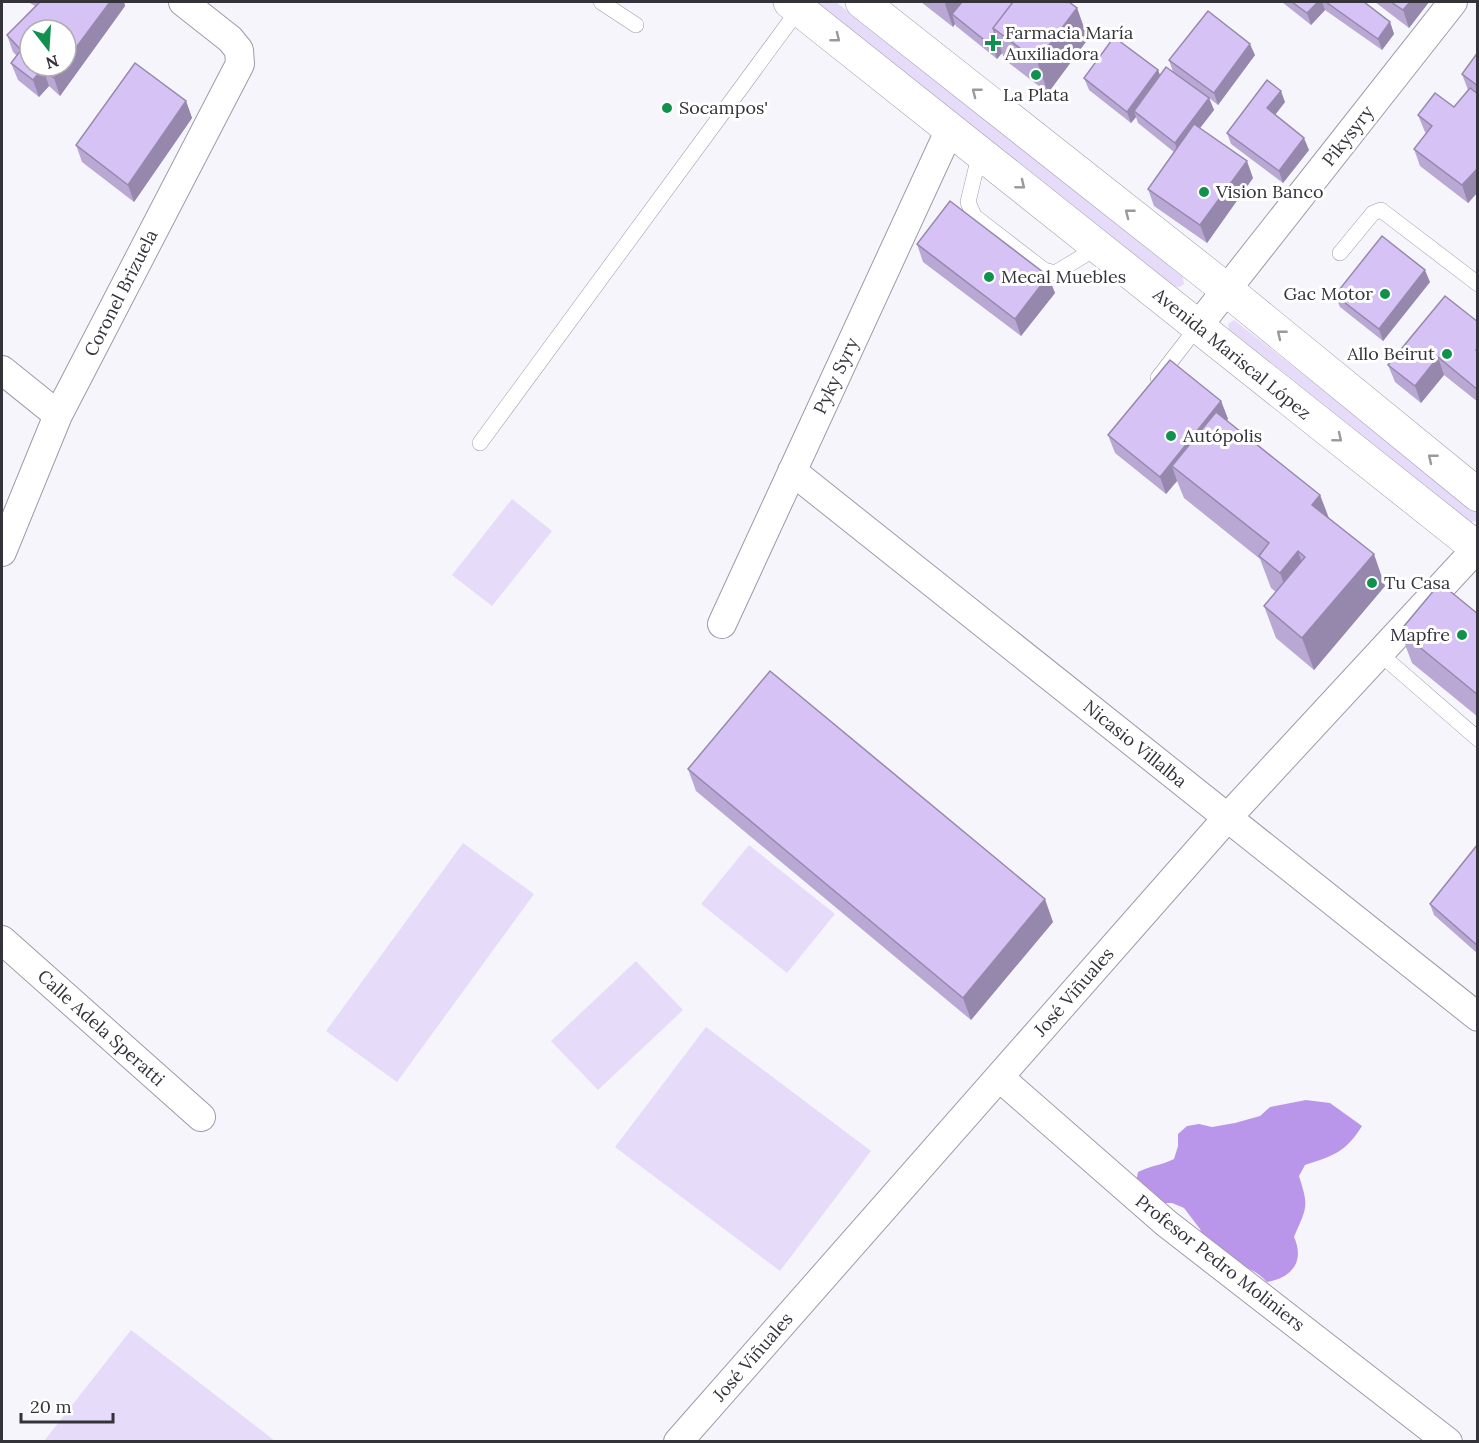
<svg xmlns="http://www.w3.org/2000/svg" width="1479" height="1443" font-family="Lora,serif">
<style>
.green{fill:#e6dbf9}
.water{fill:#ba96ea}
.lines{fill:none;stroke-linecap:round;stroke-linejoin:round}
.service-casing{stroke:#a099ab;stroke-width:16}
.minor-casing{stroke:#a099ab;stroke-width:30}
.trunk-casing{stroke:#a099ab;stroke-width:34}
.service{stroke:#fff;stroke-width:15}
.minor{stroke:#fff;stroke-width:28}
.trunk{stroke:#fff;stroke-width:33}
.wall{fill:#b9a7d4}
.shaded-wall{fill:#9688ac}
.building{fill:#d7c2f6;stroke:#9688ac;stroke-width:1.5}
.oneway{stroke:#9a999c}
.poi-dot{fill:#10914e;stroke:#fff;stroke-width:2}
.labels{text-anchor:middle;stroke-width:6;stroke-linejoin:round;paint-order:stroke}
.poi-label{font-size:18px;fill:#35333a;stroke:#fff;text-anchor:start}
.street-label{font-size:18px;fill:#35333a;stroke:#fff}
</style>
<rect width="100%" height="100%" fill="#f7f5fc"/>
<path class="green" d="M816,2H836L1183,277L1184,284L1179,287H1175Z
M1234,320L1477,511V521L1471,522L1229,329L1228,324Z
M512,499L552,531L492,606L452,575Z
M463,843L534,894L397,1082L326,1031Z
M749,845L835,914L787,973L701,904Z
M636,961L683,1010L598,1090L551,1041Z
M706,1027L871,1151L780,1271L615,1147Z
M131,1330L275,1441H44Z"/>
<path class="water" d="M1306,1100L1330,1103L1362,1126C1346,1152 1333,1156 1305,1165L1299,1176C1309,1207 1307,1207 1294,1237C1305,1261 1292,1278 1267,1282C1249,1263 1231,1264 1209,1253L1200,1229L1184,1208L1172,1203H1159L1135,1187L1138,1172C1150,1166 1162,1165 1174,1159L1178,1146V1134L1187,1126L1199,1124L1212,1127L1235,1123L1260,1116L1270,1107Z"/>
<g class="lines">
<g class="service-casing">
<path id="service" d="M601,2L636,25
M980,152L968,202L974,216L1044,270L1055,273L1098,247
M1340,253L1373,213L1381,210L1478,284
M1158,378L1198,326
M480,443L799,9
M1379,653L1478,739"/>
</g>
<g class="minor-casing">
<path id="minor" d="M1198,326L1453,2
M2,370L58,415
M792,471L1478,1017
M2,552L58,415L240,64L239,50L230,39L183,2
M722,624L950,129
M2,940L201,1117
M999,1077L1166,1223L1448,1442
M678,1442L1227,818L1477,548"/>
</g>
<g class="trunk-casing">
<path id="trunk" d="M790,2L1478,549
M862,2L1227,290L1478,495"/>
</g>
<use href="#service" class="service"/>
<use href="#minor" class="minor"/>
<use href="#trunk" class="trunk"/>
</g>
<path class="wall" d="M28,2H124L125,6L60,96L49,86L39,97L18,80L11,63L17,56L13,52L7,35L35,6Z
M921,2H1069L1077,8L1088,39L1048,93L1005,60L1002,53L997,59L956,26L955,24L953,27Z
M1282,2H1364L1390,22L1394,34L1382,50L1325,10L1311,25Z
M1375,2H1429L1409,28Z
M1478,52V192L1468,203L1420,166L1414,149L1426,133L1425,132L1418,115L1454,107L1468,90L1462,74Z
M1255,55L1218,105L1209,98L1214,110L1200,128L1253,178L1207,243L1154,206L1148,189L1174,152L1138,123L1136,117L1131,123L1089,90L1084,78L1158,70L1160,75L1173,72L1169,60Z
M186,101L192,118L134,202L82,162L76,145Z
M1285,102L1275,115L1309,150L1283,183L1231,144L1227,133Z
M917,244L1048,276L1055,293L1021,336L923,262Z
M1430,282L1383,341L1340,307L1335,295Z
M1478,322V402L1444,375L1421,403L1395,382L1388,365Z
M1221,401L1228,419L1226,420L1320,495L1329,518L1385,586L1314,670L1276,638L1264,606L1276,592L1271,588L1260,559L1184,498L1177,481L1166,494L1115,453L1108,435Z
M1478,614V717L1412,663L1400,631Z
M688,769L1053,922L971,1020L696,791Z
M1478,844V954L1434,915L1430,904Z"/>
<path class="shaded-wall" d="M110,2H124L125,6L60,96L54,78L63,66H66V61Z
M947,2H974L952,14L955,24L953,27L945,4Z
M1318,2H1322L1325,10L1311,25L1307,13Z
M1410,2H1429L1409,28L1403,10Z
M1077,8L1088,39L1048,93L1037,61Z
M1390,22L1394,34L1382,50L1378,39Z
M998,41L1002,53L997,59L993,47Z
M1250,44L1255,55L1218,105L1214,93Z
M43,68L49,86L39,97L33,80Z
M1158,70L1162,81L1134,111L1136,117L1131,123L1127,112Z
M1281,91L1285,102L1271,120L1267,108Z
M1209,98L1214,110L1179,155L1175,143Z
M186,101L192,118L134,202L128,185Z
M1304,138L1309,150L1283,183L1279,171Z
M1247,161L1253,178L1207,243L1200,225Z
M1478,168V192L1468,203L1462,185Z
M1425,270L1430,282L1383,341L1379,329Z
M1048,276L1055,293L1021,336L1015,319Z
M1438,357L1444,375L1421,403L1415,386Z
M1221,401L1228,419L1182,474L1172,466L1177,481L1166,494L1160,477Z
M1320,495L1332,527L1312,505Z
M1298,551L1309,583L1292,605L1280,573Z
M1374,554L1385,586L1314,670L1302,638Z
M1045,899L1053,922L971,1020L963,998Z"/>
<path class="building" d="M40,2H110L66,61V30H30V66H63L54,78L43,68L33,80L11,63L21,50L7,35Z
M962,2H1013L993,28L998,41L993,47L952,14Z
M1013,2H1069L1077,8L1037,61L993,28Z
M1292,2H1318L1307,13Z
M1326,2H1364L1390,22L1378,39Z
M1391,2H1410L1403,10Z
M1208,11L1250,44L1214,93L1169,60Z
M1114,37L1158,70L1127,112L1084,78Z
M1478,52V86L1462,74Z
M135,63L186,101L128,185L76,145Z
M1166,67L1209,98L1175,143L1134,111Z
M1267,80L1281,91L1267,108L1304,138L1279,171L1227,133Z
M1470,88L1478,94V168L1462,185L1414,149L1432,126L1418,115L1435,93L1454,107Z
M1194,124L1247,161L1200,225L1148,189Z
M950,201L1048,276L1015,319L917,244Z
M1382,236L1425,270L1379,329L1335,295Z
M1445,296L1478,322V348L1476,350L1478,351V390L1438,357L1415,386L1388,365Z
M1170,360L1221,401L1160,477L1108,435Z
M1216,412L1320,495L1312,505L1374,554L1302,638L1264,606L1305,557L1298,551L1280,573L1259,556L1269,543L1172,466Z
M1440,583L1478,614V695L1400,631Z
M770,671L1045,899L963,998L688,769Z
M1478,844V946L1430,904Z"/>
<defs><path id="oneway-chevron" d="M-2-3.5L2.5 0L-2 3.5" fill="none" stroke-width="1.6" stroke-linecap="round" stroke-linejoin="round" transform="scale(1.5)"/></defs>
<g class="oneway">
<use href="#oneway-chevron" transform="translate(836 38) rotate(38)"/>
<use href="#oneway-chevron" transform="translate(976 92) rotate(-142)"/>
<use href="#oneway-chevron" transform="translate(1021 185) rotate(39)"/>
<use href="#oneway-chevron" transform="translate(1129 213) rotate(-142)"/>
<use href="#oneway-chevron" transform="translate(1281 334) rotate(-141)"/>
<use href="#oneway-chevron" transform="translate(1338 438) rotate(39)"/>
<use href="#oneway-chevron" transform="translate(1432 458) rotate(-141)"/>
</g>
<g class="poi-dot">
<path d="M990 34h6v6h6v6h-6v6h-6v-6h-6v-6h6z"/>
<circle cx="1036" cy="75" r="6"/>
<circle cx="667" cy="108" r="6"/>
<circle cx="1204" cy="192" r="6"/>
<circle cx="989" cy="277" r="6"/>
<circle cx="1385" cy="294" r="6"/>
<circle cx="1447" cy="354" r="6"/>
<circle cx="1171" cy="436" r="6"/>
<circle cx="1372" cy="583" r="6"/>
<circle cx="1462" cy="635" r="6"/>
</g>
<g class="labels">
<g class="poi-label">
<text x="1005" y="39">Farmacia María<tspan x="1005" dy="21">Auxiliadora</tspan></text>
<text x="1036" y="101" text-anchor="middle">La Plata</text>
<text x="679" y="114">Socampos'</text>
<text x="1216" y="198">Vision Banco</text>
<text x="1001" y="283">Mecal Muebles</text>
<text x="1373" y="300" text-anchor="end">Gac Motor</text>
<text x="1435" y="360" text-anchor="end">Allo Beirut</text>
<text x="1183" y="442">Autópolis</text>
<text x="1384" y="589">Tu Casa</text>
<text x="1450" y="641" text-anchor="end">Mapfre</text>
</g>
<g class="street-label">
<text transform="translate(1348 136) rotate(-52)" y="6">Pikysyry</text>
<text transform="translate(121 293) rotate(-63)" y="6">Coronel Brizuela</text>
<text transform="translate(1232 354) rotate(39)" y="6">Avenida Mariscal López</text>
<text transform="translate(836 376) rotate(-65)" y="6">Pyky Syry</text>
<text transform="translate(1135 744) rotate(39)" y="6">Nicasio Villalba</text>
<text transform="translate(1074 992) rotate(-49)" y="6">José Viñuales</text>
<text transform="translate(101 1028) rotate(42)" y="6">Calle Adela Speratti</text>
<text transform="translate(1220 1263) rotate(38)" y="6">Profesor Pedro Moliniers</text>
<text transform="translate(753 1357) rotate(-49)" y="6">José Viñuales</text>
</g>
</g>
<rect width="1479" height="1443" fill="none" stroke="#35333a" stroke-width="6"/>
<g transform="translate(48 48) rotate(163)"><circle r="28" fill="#ffffff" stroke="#aeadb0" stroke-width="1.5"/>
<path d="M0-4.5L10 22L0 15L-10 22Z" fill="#10914e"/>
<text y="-9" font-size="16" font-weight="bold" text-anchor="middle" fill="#35333a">N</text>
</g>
<path d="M21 1413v9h92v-9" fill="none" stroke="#35333a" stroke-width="3"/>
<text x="30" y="1413" font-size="18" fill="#35333a" stroke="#ffffff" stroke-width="4.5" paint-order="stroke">20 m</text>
</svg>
